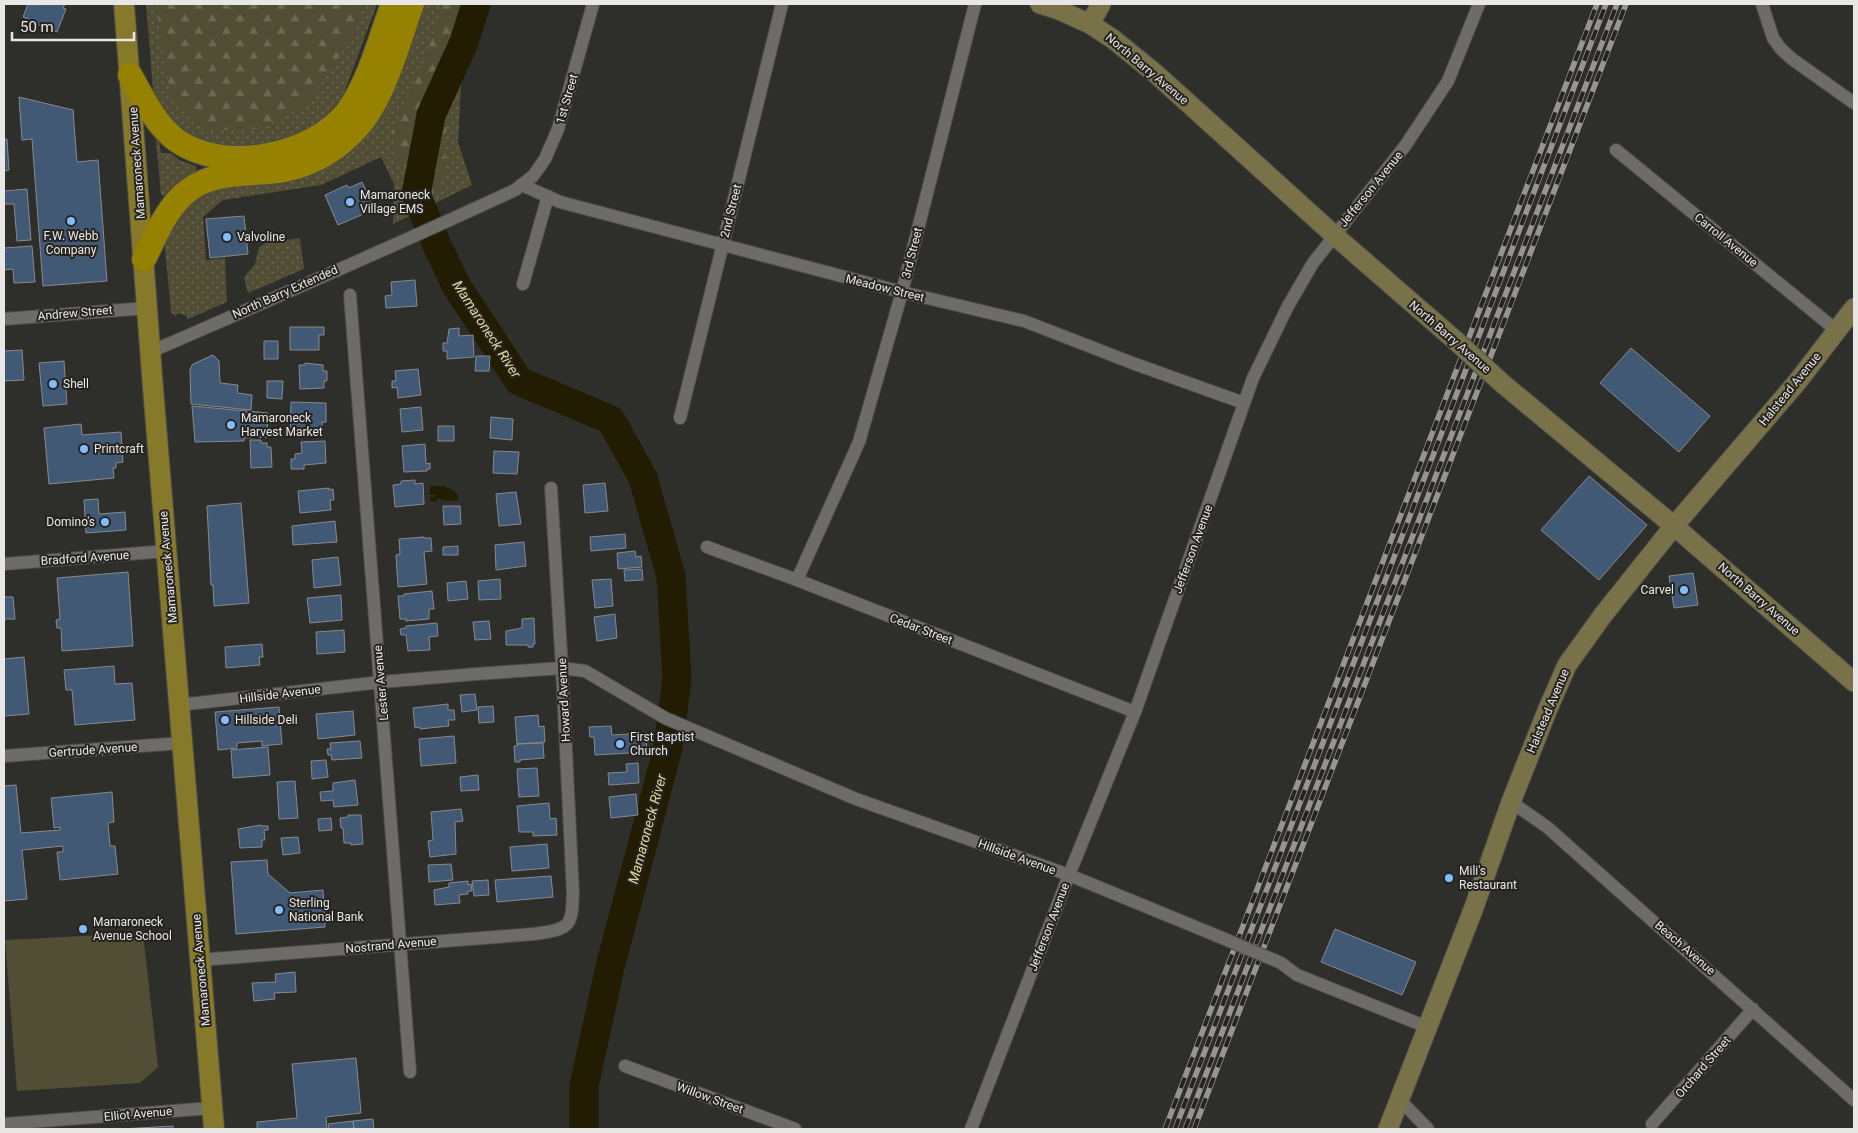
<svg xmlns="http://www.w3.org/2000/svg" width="1858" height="1133" font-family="Roboto,sans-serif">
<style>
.green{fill:url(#green-dots)}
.forest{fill:url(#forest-firs)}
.pitch{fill:#524e36}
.water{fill:url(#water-ripples)}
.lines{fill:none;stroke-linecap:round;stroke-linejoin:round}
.river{stroke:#211c02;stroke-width:29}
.building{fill:#415975;stroke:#878a8e}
.street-casing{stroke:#4d4c4a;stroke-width:14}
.secondary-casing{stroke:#4d4c4a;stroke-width:21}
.primary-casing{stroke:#4d4c4a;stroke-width:22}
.highway-casing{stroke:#4d4c4a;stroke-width:26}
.street{stroke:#6d6c68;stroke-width:12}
.secondary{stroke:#797249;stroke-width:19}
.primary{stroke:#86792a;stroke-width:20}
.highway{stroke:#968100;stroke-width:24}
.rail-casing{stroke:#969592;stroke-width:5.5}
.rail{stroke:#252421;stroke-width:4;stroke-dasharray:11;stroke-linecap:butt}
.street-bridge-casing{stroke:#4d4c4a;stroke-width:14;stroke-linecap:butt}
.secondary-bridge-casing{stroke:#4d4c4a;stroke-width:21;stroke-linecap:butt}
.street-bridge{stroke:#6d6c68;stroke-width:12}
.secondary-bridge{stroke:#797249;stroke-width:19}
.poi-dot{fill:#84bcfb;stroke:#252421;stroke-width:2}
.labels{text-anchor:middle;stroke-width:4;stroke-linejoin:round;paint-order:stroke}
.street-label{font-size:12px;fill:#e8e7e5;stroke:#252421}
.poi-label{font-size:12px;fill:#e8e7e5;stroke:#252421;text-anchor:start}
.water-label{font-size:14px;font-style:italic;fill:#e2d594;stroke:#252421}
</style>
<defs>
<pattern id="green-dots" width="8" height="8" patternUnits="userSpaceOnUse" patternTransform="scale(1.25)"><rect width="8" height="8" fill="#524e36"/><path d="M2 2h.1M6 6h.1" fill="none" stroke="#6b6853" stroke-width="1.8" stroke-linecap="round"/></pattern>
<pattern id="forest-firs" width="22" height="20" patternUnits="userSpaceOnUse" patternTransform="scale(1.25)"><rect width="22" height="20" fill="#524e36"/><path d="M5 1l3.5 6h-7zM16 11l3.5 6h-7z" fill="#6b6853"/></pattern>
<pattern id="water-ripples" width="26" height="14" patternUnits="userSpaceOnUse" patternTransform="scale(1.25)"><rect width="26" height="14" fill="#211c02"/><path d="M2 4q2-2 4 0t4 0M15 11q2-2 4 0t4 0" fill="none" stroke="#413d27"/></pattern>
</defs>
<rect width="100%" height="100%" fill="#2e2e2a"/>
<path class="green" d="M146,4H377L343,96L318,127L266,145L214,147L175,131L154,101Z
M424,4H481L462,68L458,142L472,185L393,224L394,184L381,157L321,185L223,200L203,217L206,260L225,258L227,302L188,319L186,316L179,313L175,316L171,312L164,237L192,200L385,105Z
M156,140H159L161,153H171L179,160L196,166V172L182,180L164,196L161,195Z
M300,238L304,269L248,293L244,278L248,272L255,264L259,247L266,243Z"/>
<path class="forest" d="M157,4H358L360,22L329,74L299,109L257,129L201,130L172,101L160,36Z
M443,4H477L450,102L445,139L446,175L437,191L428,192L397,158L391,133L427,53Z"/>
<path class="pitch" d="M143,933L158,1067L140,1083L17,1091L5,940Z"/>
<path class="water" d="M430,486H444L453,490L457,494L458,500L450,501L437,499L436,502L430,501Z"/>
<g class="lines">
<path class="river" d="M476,4L464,42L431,115L416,194L437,245L457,287L519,381L611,420L643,478L671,576L677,679L668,748L610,967L584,1086V1129"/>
</g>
<path class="building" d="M28,4L34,5V4H65L63,8L66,9L57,32L28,21L29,19L23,17Z
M19,97L73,110L77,162L98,160L107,281L43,286L32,139L22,140Z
M4,139H7L9,170L4,171Z
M362,182L375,209L338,225L325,195L347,185L349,188Z
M27,189L31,240L17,241L14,204H4V191Z
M244,216L248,254L210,258L206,219Z
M32,246L35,282L14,283L13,269L4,270V248Z
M415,280L417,306L386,308L385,296L392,295L391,282Z
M290,327H324V335H319V350H290Z
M459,328V336L473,335L474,357L447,359V351H443V343H447L449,329Z
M264,341H278V359H264Z
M1631,348L1710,416L1679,452L1600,383Z
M22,350L24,380L4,381V351Z
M213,355L219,361L220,383L238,385L237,393L252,395L251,410L191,404L190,369L193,364Z
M476,356H490L489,371H475Z
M64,361L67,404L43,406L39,363Z
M305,363L323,365V371H327V381H324V388L300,389L299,365H305Z
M418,369L421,395L398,398L397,387L392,388V381H396L395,371Z
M267,381H283L282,399L267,398Z
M291,402L326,403V422H322V432H290Z
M192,406L268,413L267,437L244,438V441L195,442Z
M421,407L423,430L402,432L400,409Z
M491,417L513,419L512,440L490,438Z
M81,424L82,435L121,432L123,462L116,463V468H113L114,478L49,484L44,428Z
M438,426H454V441H438Z
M250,440H261V443H267V447H271L272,467L251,468Z
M325,441L326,463L304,465V469H291V459H295V454L302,453L301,442Z
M425,444L426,464L430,463V469H427V471L404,472L402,446Z
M494,451L519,452L517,474L493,473Z
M1589,476L1647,525L1599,580L1541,530Z
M415,480V484L423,483L424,504L395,507L393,485L401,484V481Z
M605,483L608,511L585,513L583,485Z
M329,488V490L333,489L334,500H330L331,510L300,513L298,491Z
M516,492L521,524L499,526L496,494Z
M98,499L99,514L125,512L126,530L86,533L84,500Z
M241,503L249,603L214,606L213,585H211L207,506Z
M443,506H460L461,524L444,525Z
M335,521L337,542L293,545L292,526Z
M625,534L626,548L591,551L590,537Z
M424,537V538H431L432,551L424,552L427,584L398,587L396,555L400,554L399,539Z
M524,542L526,566L496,570L495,545Z
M458,546V555H443V547Z
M635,551L636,557L641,556L642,567L618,569L617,553Z
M338,557L341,585L314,588L312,560Z
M642,569L643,580L625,581L624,570Z
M128,572L133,646L62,651L61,628H57L56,620L60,619L57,578Z
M1693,573L1698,605L1674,608L1669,576Z
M500,579L501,599L479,600L478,581Z
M611,579L613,606L595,608L592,580Z
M466,581L468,599L448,601L447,583Z
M432,591L434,609H429V619L406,621V619H400L398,596H404V594Z
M341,595L342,620L310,623L307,598Z
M4,597H13L15,619H5V621H4Z
M615,614L617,638L597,641L594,617Z
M534,618L535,644H533V647H528V645H506V631L522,628V619Z
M489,621L491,639L475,640L473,622Z
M437,623L438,636L429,637L430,650L408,651L406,635H401L400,629L406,628V626Z
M344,630L345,652L317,654L316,632Z
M262,644L263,657H259L260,665L226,668L225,647Z
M24,657L29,714L4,716V659Z
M114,666L115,684L132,683L135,720L75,725L72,690H66L64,670Z
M475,694L477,710L462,712L460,695Z
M448,704V710H454L455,720H448L449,726L420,729V727L415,728L413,708Z
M493,706L494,722L479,723L478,707Z
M279,707L282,744L262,746V741L237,743V748L218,750L215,712Z
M353,711L355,735L318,739L316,714Z
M538,715L539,727L544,726L545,742L517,744L515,717Z
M611,726L612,735L646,733L647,752L595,755L594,737H590L589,727Z
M454,736L456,763L421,766L419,739Z
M360,741L362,758L332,760L331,755H328L327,749H331L330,743Z
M543,743L544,758L520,760V762H515L514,746H517V744Z
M268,747L270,775L233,778L231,750Z
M326,760L328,777L312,779L311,761Z
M638,763L639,783L609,785L608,773L627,772L626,764Z
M537,768L539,796L519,797L517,769Z
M478,775L479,790L461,791L460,777Z
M355,780L358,805L334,807L333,800L321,801L320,792L333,791V783Z
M295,781L298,818L279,819L277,782Z
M16,785L21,833L60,830V827L54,828L51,798L112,792L114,822L108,823L110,846H115L118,874L60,880L57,852H63V846L22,850L27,899L4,901V786Z
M636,794L638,815L611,818L609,797Z
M549,803L550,819L556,818L557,835L533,836V832H519L517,806Z
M461,809L463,821L455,822L456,854L430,857L428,841L433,840L431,812Z
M348,815H361L363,844L351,845V843H344L343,828H341L340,818L348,817Z
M331,818L332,830L319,831L318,819Z
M261,825V826H268V830H264L265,840H262V847L240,848L238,829Z
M298,837L300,853L283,855L281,838Z
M547,844L549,868L512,871L510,847Z
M267,860L268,874L290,893L323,890L325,927L236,934L231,862Z
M451,864L453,880L429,882L428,865Z
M551,876L553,897L497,902L495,880Z
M488,880L489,895L474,896L472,881Z
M468,881V885L471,884L472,891H468V894L459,895L460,903L435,905L434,890L449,887V883Z
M1335,929L1416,962L1402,995L1321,962Z
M295,972L296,992L274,993L275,999L254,1001L252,983L276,982L275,974Z
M356,1058L361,1113L326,1117L327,1129H257V1122L297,1118L292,1064Z
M373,1119L374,1129H354L353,1121Z
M353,1121L354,1129H329L328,1124Z
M173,1126V1129H121Z"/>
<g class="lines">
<g class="street-casing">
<path id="street" d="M1762,4L1773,38L1781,49L1792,59L1854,103
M1616,150L1836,330
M522,185L560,202L902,292L1024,321L1135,364L1244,403
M523,284L548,196
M350,295L410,1072
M4,319L147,308
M150,352C272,299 395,246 515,190L533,176L545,159L558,129L593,4
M680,418L782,4
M707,547L797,580L1135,712
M4,564L167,551
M797,580L859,442L902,292L975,4
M179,705L381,682L476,674L562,668L585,671L665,718L856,799L1069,875L1220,937
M4,756L182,743
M1511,802L1547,827L1854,1100
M200,960L534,934C544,932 566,932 570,919C573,912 572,902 573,894L562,668L551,488
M1281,963L1297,975L1427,1027
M625,1066L795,1129
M1399,1099L1428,1129
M4,1124L212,1108
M1652,1124L1753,1009
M971,1129L1069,875L1135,712L1253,378L1288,306L1313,263L1405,146L1448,81L1479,4"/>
</g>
<g class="secondary-casing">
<path id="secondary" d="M1040,4L1059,10L1090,24L1113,39L1156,74L1334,235L1456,341
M1090,24L1101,4
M1503,384L1674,526L1854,682
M1388,1129L1473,910L1511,802L1547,711L1567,665L1603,615L1674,526L1798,381L1854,308"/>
</g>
<g class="primary-casing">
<path id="primary" d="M124,4L153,388L214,1129"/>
</g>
<g class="highway-casing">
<path id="highway" d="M130,75C143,98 155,124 176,140C224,174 311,157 347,112C369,83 380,38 393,4
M144,259C156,235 167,206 189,190C214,171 248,175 278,171C305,167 332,154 351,134C384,103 397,45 412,4"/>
</g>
<use href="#street" class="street"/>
<use href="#secondary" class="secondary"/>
<use href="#primary" class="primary"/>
<use href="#highway" class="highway"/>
<g class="rail-casing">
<path id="rail" d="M1165,1129L1597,4
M1175,1129L1606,4
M1185,1129L1617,4
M1194,1129L1626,4"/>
</g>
<use href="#rail" class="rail"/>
<g class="street-bridge-casing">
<path id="street-bridge" d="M1220,937L1281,963"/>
</g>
<g class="secondary-bridge-casing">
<path id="secondary-bridge" d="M1456,341L1503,384"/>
</g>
<use href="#street-bridge" class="street-bridge"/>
<use href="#secondary-bridge" class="secondary-bridge"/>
</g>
<g class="poi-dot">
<circle cx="350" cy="202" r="5"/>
<circle cx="71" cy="221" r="5"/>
<circle cx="227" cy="237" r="5"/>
<circle cx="53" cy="384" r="5"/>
<circle cx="231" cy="425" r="5"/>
<circle cx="84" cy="449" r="5"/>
<circle cx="105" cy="522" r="5"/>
<circle cx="1684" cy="590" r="5"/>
<circle cx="225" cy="720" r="5"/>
<circle cx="620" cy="744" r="5"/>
<circle cx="1449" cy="878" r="5"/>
<circle cx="279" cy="910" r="5"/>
<circle cx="83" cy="929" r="5"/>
</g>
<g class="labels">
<g class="street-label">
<text transform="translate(1147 69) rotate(40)" y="4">North Barry Avenue</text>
<text transform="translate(567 99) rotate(-74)" y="4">1st Street</text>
<text transform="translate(137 163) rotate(-94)" y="4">Mamaroneck Avenue</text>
<text transform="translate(1371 189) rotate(-51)" y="4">Jefferson Avenue</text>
<text transform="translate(731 211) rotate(-76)" y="4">2nd Street</text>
<text transform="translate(1726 240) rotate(39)" y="4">Carroll Avenue</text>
<text transform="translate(912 253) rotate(-76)" y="4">3rd Street</text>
<text transform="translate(885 288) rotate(14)" y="4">Meadow Street</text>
<text transform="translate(285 292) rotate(-24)" y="4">North Barry Extended</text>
<text transform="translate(75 313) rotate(-5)" y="4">Andrew Street</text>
<text transform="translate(1450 337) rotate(41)" y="4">North Barry Avenue</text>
<text transform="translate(1790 389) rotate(-51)" y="4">Halstead Avenue</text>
<text transform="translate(1193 549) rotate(-70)" y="4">Jefferson Avenue</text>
<text transform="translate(85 558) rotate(-4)" y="4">Bradford Avenue</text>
<text transform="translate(168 567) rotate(-95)" y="4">Mamaroneck Avenue</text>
<text transform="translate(1759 599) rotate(41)" y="4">North Barry Avenue</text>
<text transform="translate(921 629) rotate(21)" y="4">Cedar Street</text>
<text transform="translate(381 683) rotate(-95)" y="4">Lester Avenue</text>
<text transform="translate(280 694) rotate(-7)" y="4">Hillside Avenue</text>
<text transform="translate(564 700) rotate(-93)" y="4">Howard Avenue</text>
<text transform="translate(1548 711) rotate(-67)" y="4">Halstead Avenue</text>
<text transform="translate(93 750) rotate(-4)" y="4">Gertrude Avenue</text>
<text transform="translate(1017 857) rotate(20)" y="4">Hillside Avenue</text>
<text transform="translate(1049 927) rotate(-69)" y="4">Jefferson Avenue</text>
<text transform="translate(391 945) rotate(-5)" y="4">Nostrand Avenue</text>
<text transform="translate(1685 948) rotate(41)" y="4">Beach Avenue</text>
<text transform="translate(201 970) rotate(-95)" y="4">Mamaroneck Avenue</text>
<text transform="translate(1703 1067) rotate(-49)" y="4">Orchard Street</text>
<text transform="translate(710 1098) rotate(20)" y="4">Willow Street</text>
<text transform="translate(138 1114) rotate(-5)" y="4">Elliot Avenue</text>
</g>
<g class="poi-label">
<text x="360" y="199">Mamaroneck<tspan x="360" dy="14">Village EMS</tspan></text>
<text x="71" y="240" text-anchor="middle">F.W. Webb<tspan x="71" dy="14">Company</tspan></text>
<text x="237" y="241">Valvoline</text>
<text x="63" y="388">Shell</text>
<text x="241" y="422">Mamaroneck<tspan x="241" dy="14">Harvest Market</tspan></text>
<text x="94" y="453">Printcraft</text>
<text x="95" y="526" text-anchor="end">Domino's</text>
<text x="1674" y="594" text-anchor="end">Carvel</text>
<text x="235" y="724">Hillside Deli</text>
<text x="630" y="741">First Baptist<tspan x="630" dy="14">Church</tspan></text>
<text x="1459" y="875">Mili's<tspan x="1459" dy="14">Restaurant</tspan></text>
<text x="289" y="907">Sterling<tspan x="289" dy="14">National Bank</tspan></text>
<text x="93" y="926">Mamaroneck<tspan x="93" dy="14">Avenue School</tspan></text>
</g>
<g class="water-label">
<text transform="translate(487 329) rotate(57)" y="5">Mamaroneck River</text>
<text transform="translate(647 829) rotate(-75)" y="5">Mamaroneck River</text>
</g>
</g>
<rect width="1858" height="1133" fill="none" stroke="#e8e7e5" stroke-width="10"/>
<path d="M12 32v8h122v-8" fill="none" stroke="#e8e7e5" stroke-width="2.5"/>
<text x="20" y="32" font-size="15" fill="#e8e7e5" stroke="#252421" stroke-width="4" paint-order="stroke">50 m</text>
</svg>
